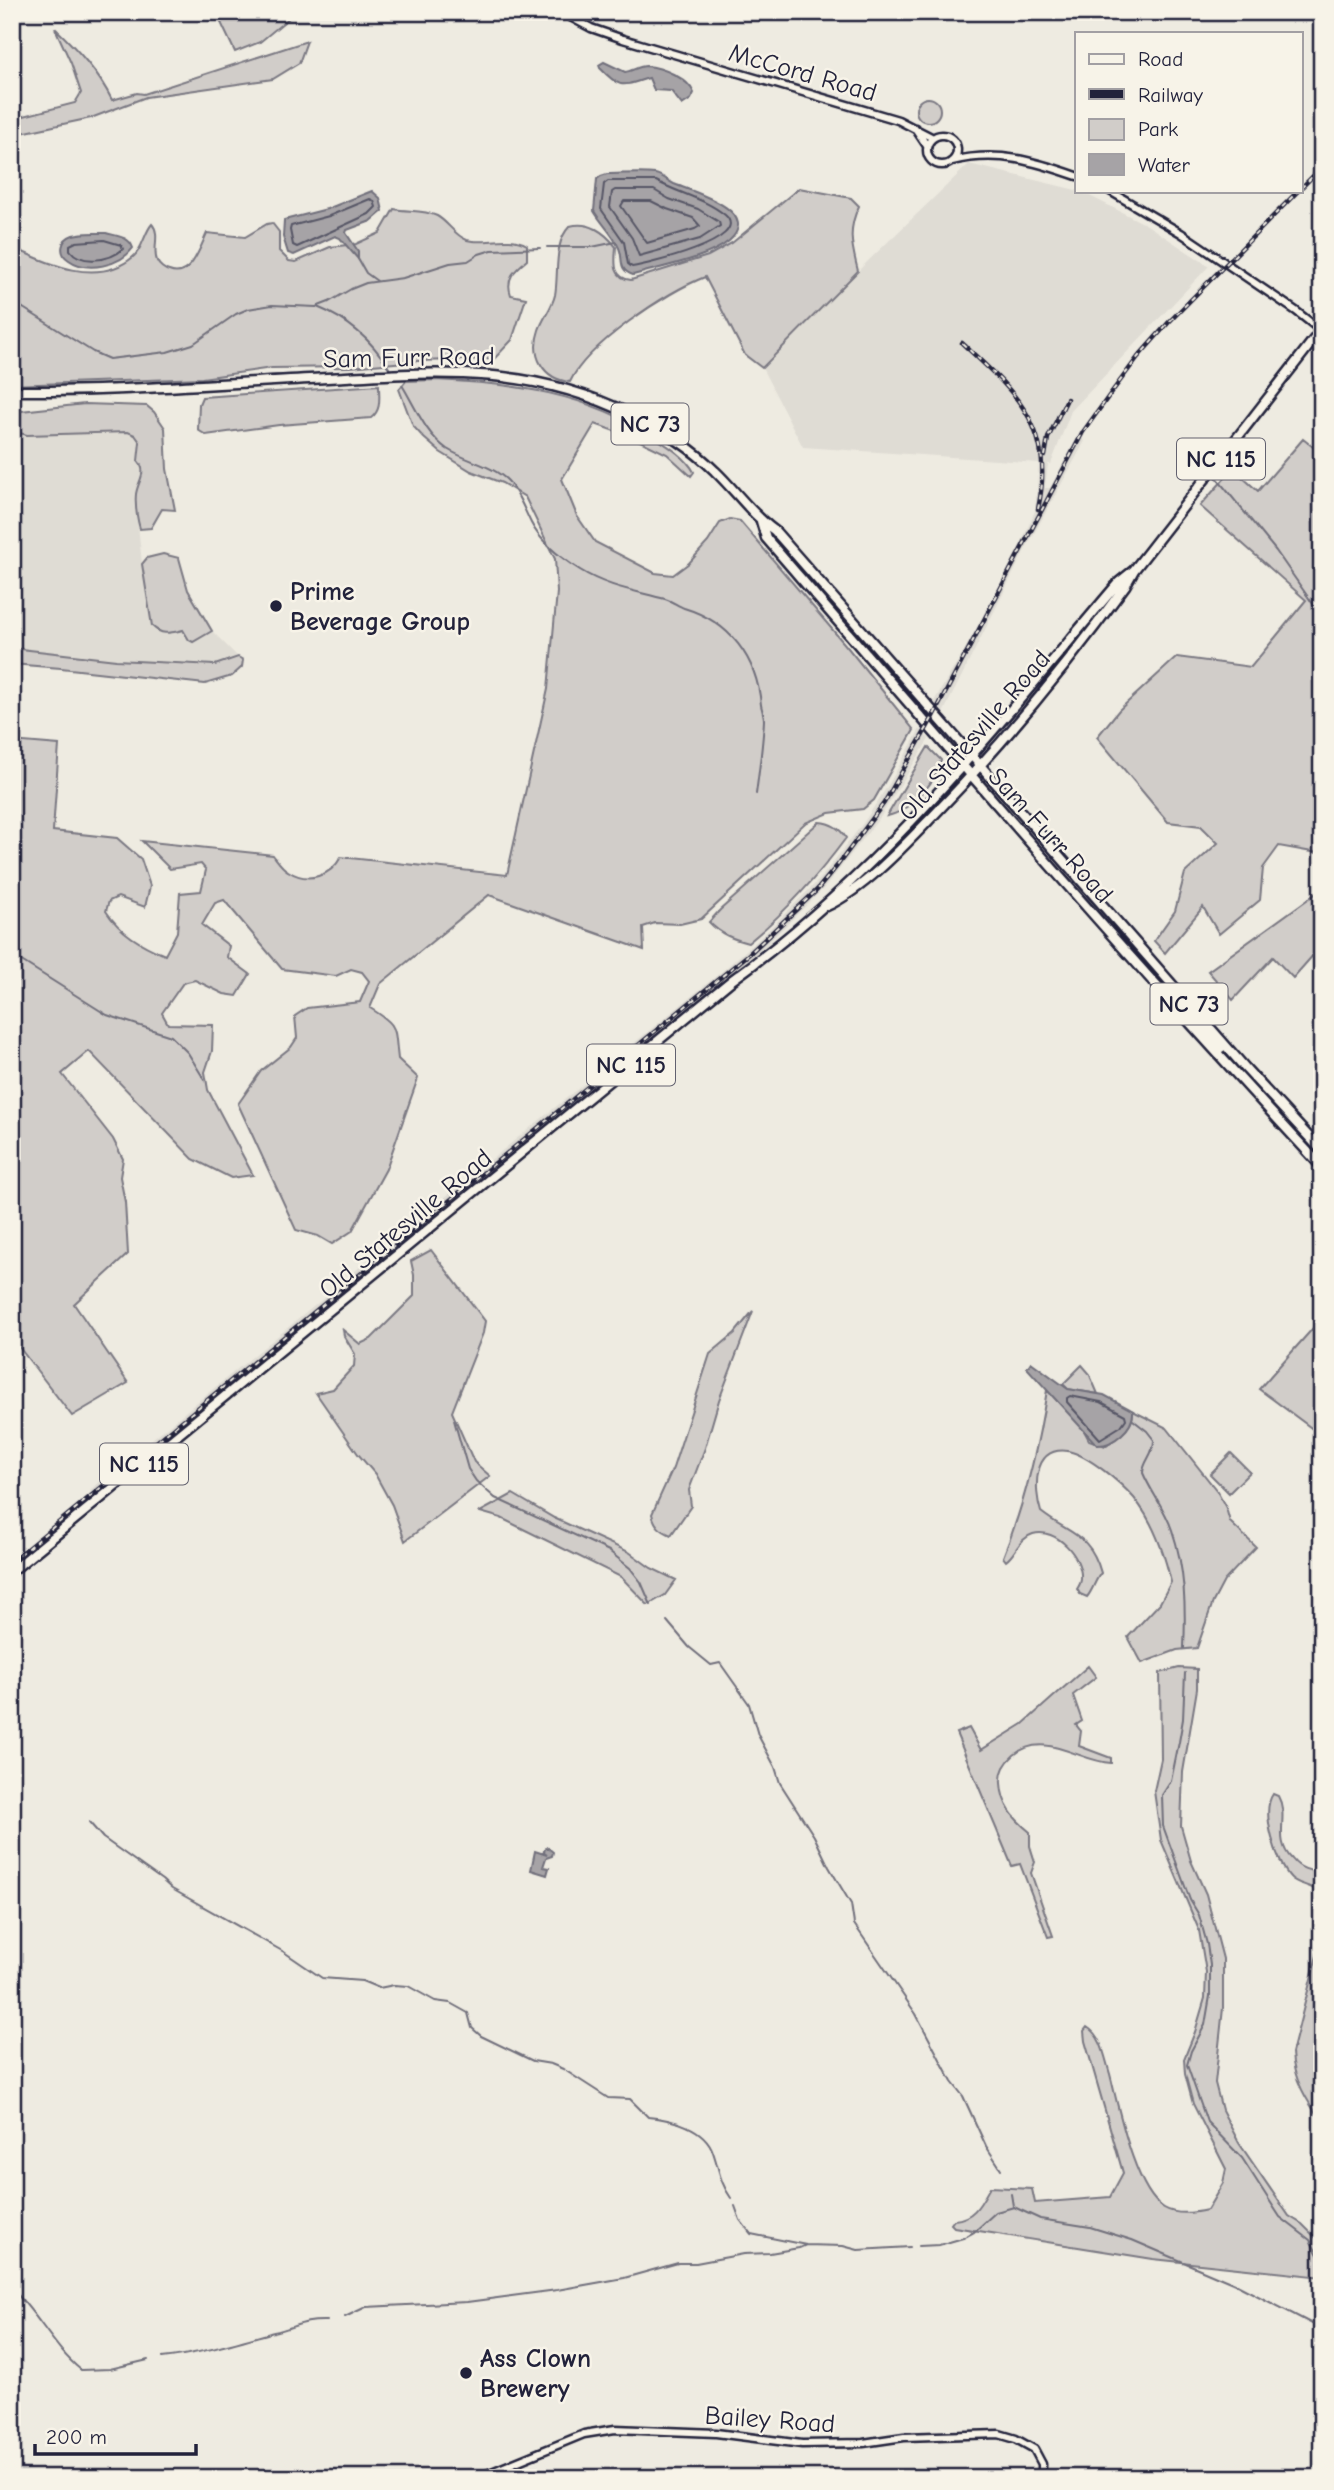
<svg xmlns="http://www.w3.org/2000/svg" width="1334" height="2490" font-family="'Comic Neue',sans-serif">
<style>
.built{fill:#dfdcd4}
.green{fill:#d1cdc9;stroke:#7a7882;stroke-width:2}
.water{fill:#a6a3a6;stroke:#716f7b;stroke-width:2}
.lines{fill:none;stroke-linecap:round;stroke-linejoin:round}
.shore{stroke:#575666;stroke-width:2}
.stream{stroke:#716f7b;stroke-width:2}
.minor-casing{stroke:#22223b;stroke-width:11}
.major-casing{stroke:#22223b;stroke-width:13}
.minor{stroke:#f7f3e8;stroke-width:6}
.major{stroke:#f7f3e8;stroke-width:8}
.rail-casing{stroke:#22223b;stroke-width:4.5}
.rail{stroke:#f7f3e8;stroke-width:2;stroke-dasharray:5;stroke-linecap:butt}
.poi-dot{fill:#22223b;stroke:#f7f3e8;stroke-width:2.5}
.labels{text-anchor:middle;stroke-width:5;stroke-linejoin:round;paint-order:stroke}
.shield{fill:#f7f3e8;stroke:#62616f;stroke-width:2}
.shield-label{font-size:24px;font-weight:bold;fill:#22223b}
.street-label{font-size:26px;fill:#22223b;stroke:#f7f3e8}
.poi-label{font-size:26px;font-weight:bold;fill:#22223b;stroke:#f7f3e8;text-anchor:start}
</style>
<rect width="100%" height="100%" fill="#eeebe1"/>
<filter id="ink" filterUnits="userSpaceOnUse"><feTurbulence type="fractalNoise" baseFrequency=".0143" numOctaves="2"/><feDisplacementMap in="SourceGraphic" scale="14" xChannelSelector="R" yChannelSelector="G"/><feConvolveMatrix kernelMatrix="1 2 1 2 8 2 1 2 1" color-interpolation-filters="sRGB"/></filter>
<g filter="url(#ink)">
<path class="built" d="M969,164L1080,191L1147,225L1209,266L1071,411L1051,464H1048L1045,488H1050L1078,436L1085,441L1024,552L943,713L933,703L978,627L1019,548L1035,511L1039,463L803,447L762,368L867,262Z
M12,431L27,435L128,432L135,435L140,442L138,455L143,474L136,493L137,515L142,564L152,626L183,630L189,640L193,642L212,631L238,657L215,665L116,660L12,648Z
M920,729L929,739L881,816L827,885L765,946L355,1281L350,1276L363,1264L720,973L759,939L820,879L864,822L889,784Z
M346,1280L350,1285L95,1496L90,1490Z"/>
<path class="green" d="M216,12H291L289,18L260,42L235,52Z
M55,28C78,50 98,72 112,100L137,93L144,94L307,41L299,63L273,79L146,97L91,118L12,135V119L75,103L81,93L71,63Z
M916 110a12 12 0 1 1 24 0a12 12 0 1 1-24 0Z
M799,188L851,198L859,206C847,230 852,247 858,271L762,368L745,355L705,277C666,292 587,345 570,382C543,379 530,356 539,330C543,318 552,308 555,295C559,273 553,243 570,226C589,221 605,232 616,247C615,262 612,278 631,280L708,256L732,243Z
M394,209C408,212 423,209 437,216C448,222 455,236 467,240C486,245 508,234 527,245V260C515,270 505,278 511,295L526,298L512,340L494,359L417,361L350,367L272,368L202,378L12,385V247C48,264 98,287 133,257C143,249 144,233 152,224C161,234 152,249 157,261C159,266 165,270 169,271C190,280 200,248 207,233L245,237L267,224L272,223L279,232V251L289,261L296,262L330,247L356,244L380,233Z
M435,380C513,383 587,393 654,437C668,446 686,457 694,472L691,476L667,454L634,438L595,424L562,479L577,516L595,542L655,573L673,575L689,563L708,542L720,523L730,519L740,521L848,648L914,730L874,800L863,809L829,813L805,823L701,919L680,924L655,923L643,927L644,950L489,895L380,984L370,1008C399,1026 394,1026 398,1059L418,1078L386,1169L352,1231L332,1244L318,1236L296,1230L238,1104L261,1071L291,1047L297,1038L295,1016L307,1008L360,1002L369,981L362,972L351,969L336,976L282,969L224,900L215,903L202,925L229,946L227,957L250,974L237,996L224,994L195,980L183,983L162,1013L168,1024L213,1025L212,1051L205,1072L208,1090L253,1175L231,1178L193,1159L89,1051L62,1074L113,1139L123,1159L120,1177L125,1202L128,1254L74,1304L128,1383L72,1416L12,1338V741L59,745L53,831L117,838L141,859L150,886L145,907L118,897L109,901L106,911C120,933 141,945 165,955L177,932L180,893L201,891L206,870L201,864L170,869L142,841L273,855C277,860 282,868 288,871C308,884 331,876 341,857L507,875L548,689L557,592L555,559L525,497L502,483L471,471L440,452L424,438L413,426L399,389L406,381Z
M379,385C379,397 382,410 371,418L279,425L206,435L198,430L199,404L202,397Z
M85,404L147,406L154,412L165,428L167,469L175,510L162,509L151,528L140,529C137,518 135,505 136,494C138,481 148,472 138,461L140,442L135,435L128,432L27,435L12,431V412Z
M1303,439L1322,454V840L1318,853L1279,846L1263,868L1260,900L1219,934L1203,907L1165,953L1154,941L1175,911L1185,873L1218,843L1201,826L1168,822L1097,737L1119,710L1177,657L1251,667L1306,600L1200,506L1233,469L1258,491Z
M163,554L179,558L188,590L212,631L193,642L189,640L183,630C170,633 162,636 152,626L142,564L147,558Z
M12,648L116,660L215,665L238,657L243,660L242,667L232,676L205,684L61,668L12,664Z
M928,747L941,760C938,781 908,812 887,816Z
M819,822C831,823 840,828 846,838C817,877 786,912 748,943C733,939 720,934 709,922L720,910Z
M1322,889V945L1293,978L1273,957L1233,1000L1208,971Z
M431,1250L485,1321L483,1333L452,1412L474,1462L490,1476L405,1541L392,1505L375,1474L358,1454L316,1393L333,1389L354,1366L355,1354L344,1336L343,1330L360,1344L371,1339L414,1296V1275L411,1261Z
M753,1311L719,1400L705,1448L689,1490L691,1506L671,1535C660,1530 655,1526 652,1514L673,1468L710,1354L735,1333Z
M1322,1318V1436L1259,1389Z
M1082,1365L1089,1373L1098,1394L1068,1389L1063,1384Z
M1047,1390L1082,1427L1089,1440L1105,1446C1118,1437 1134,1429 1133,1411L1167,1428L1217,1491L1226,1508L1230,1522L1256,1547L1224,1581L1213,1602L1197,1648L1177,1650L1142,1663L1128,1637L1160,1603L1171,1582C1164,1552 1154,1522 1134,1498C1121,1483 1088,1455 1068,1451C1032,1446 1034,1490 1041,1512C1070,1535 1090,1533 1101,1573C1095,1580 1093,1590 1087,1597L1080,1594L1077,1589C1079,1586 1081,1582 1081,1579C1083,1557 1056,1527 1033,1534C1019,1538 1016,1554 1006,1561L1003,1557C1025,1503 1038,1448 1047,1390Z
M1231,1453L1250,1472L1229,1493L1210,1474Z
M513,1494L554,1518L629,1552L651,1568L676,1580L665,1595L648,1605L621,1577L501,1518L480,1512Z
M1088,1666L1096,1677L1073,1695L1082,1721L1076,1725L1081,1731L1079,1746L1111,1758V1763C1078,1761 1045,1730 1014,1755C1005,1763 1000,1772 1001,1783C1002,1805 1014,1819 1030,1832V1846L1035,1862L1031,1873L1053,1936L1048,1937L1020,1864L1012,1866L956,1733L969,1728L981,1750L1023,1724Z
M1179,1668L1197,1669V1689L1183,1772L1181,1826L1191,1861L1206,1894L1223,1959V2008L1215,2083L1222,2110L1239,2143L1289,2216L1302,2224L1322,2244V2277L1153,2259L954,2227L951,2224L954,2220C974,2219 981,2203 990,2187L1032,2189L1035,2203L1110,2197L1123,2173L1085,2041L1084,2031L1087,2027C1102,2036 1105,2058 1110,2074C1118,2106 1135,2191 1164,2208C1176,2215 1194,2213 1207,2210L1223,2183L1226,2169L1193,2104L1185,2074L1184,2059L1195,2032L1205,1998L1206,1972L1199,1930L1161,1840L1154,1791L1161,1759L1160,1673Z
M1273,1794L1278,1796C1290,1817 1272,1839 1292,1859C1300,1869 1309,1871 1322,1872V1899C1315,1883 1300,1887 1291,1878C1277,1864 1260,1812 1273,1794Z
M1322,1936V2033L1314,2051L1322,2065V2122C1307,2101 1293,2079 1292,2053Z"/>
<path class="water" d="M604,62L625,72C632,71 639,66 646,66C662,67 688,78 694,93L691,99L682,105L671,91L654,90L649,78C622,86 621,90 600,68L599,65Z
M607,174C622,174 640,172 655,174C662,175 668,181 674,184C691,191 763,211 729,241C707,259 660,267 633,275C616,269 625,258 618,246C612,233 601,223 594,211L597,179L601,176Z
M372,191L380,198L383,211L371,221L347,230L346,233L358,251V259L340,238L335,236L294,255L288,253L283,237L284,220L327,209Z
M106,233C116,236 129,236 133,248C120,266 87,273 69,260C58,253 61,239 73,235C83,232 95,233 106,233Z
M1031,1362L1068,1389L1104,1395L1130,1409L1133,1411C1134,1428 1113,1446 1097,1445L1027,1368Z
M547,1847L553,1852L552,1856L546,1858L543,1867L549,1868L547,1875L531,1870L535,1851L547,1855L543,1852Z"/>
<g class="lines">
<path class="shore" d="M656,181C678,193 706,199 725,215C754,240 645,265 632,267L628,264L624,242L601,209L604,184L608,181Z
M615,190H654L669,199L698,209L719,222L720,226L700,239L639,256L632,238L610,207L612,192Z
M370,199L374,201L376,207L369,214L297,247L293,245L290,230L291,226L329,216Z
M624,201H651L667,209L693,218L700,226L695,229L647,243L621,206Z
M104,240L121,245L123,249C110,261 81,265 70,250V245L76,242Z
M1070,1396L1101,1402L1125,1415L1126,1419L1121,1426L1100,1439L1067,1402V1398Z"/>
<path class="stream" d="M547,247H592L616,242
M358,259L366,273L377,281
M12,301L93,352L109,359L167,352L193,344L236,314L248,309L272,305L316,307L329,302L351,289L366,283L403,278L450,263L468,261L479,254L492,250L540,248
M317,307C347,319 371,339 389,368
M402,385C415,406 426,435 447,449C466,461 493,465 508,481C518,492 524,509 531,523C541,543 561,558 580,570C607,587 636,591 665,599C672,601 678,606 684,608C730,622 757,658 761,705C762,710 764,715 764,720C763,742 759,772 756,794
M1215,476L1276,551L1322,617
M12,955L107,1015L171,1036L188,1053L204,1079
M454,1420L468,1469L476,1481L495,1498L609,1551L630,1568L641,1582L651,1605
M1133,1420L1147,1431L1154,1440C1154,1455 1143,1461 1143,1473C1151,1492 1165,1509 1172,1530C1185,1568 1186,1608 1184,1648
M667,1621L689,1647L711,1665L720,1663L749,1704L758,1735L775,1767L780,1783L814,1836L829,1867L851,1904L854,1924L916,2014L952,2082L963,2096L986,2146L1001,2169
M1185,1673L1183,1719L1179,1742L1171,1781L1162,1795L1163,1826L1190,1900L1199,1915L1207,1944L1210,1965V1996L1205,2025L1191,2051L1187,2065L1207,2122L1242,2158L1280,2217L1310,2240L1322,2262
M89,1822L103,1838L162,1880L172,1889L284,1952L322,1978L362,1981L379,1988L394,1985L408,1986L435,2001L450,2003L468,2013L472,2028L481,2036L533,2061L551,2064L563,2069L608,2098L630,2099L648,2117C671,2119 705,2127 713,2152C719,2169 720,2183 731,2198
M1011,2194L1013,2206
M735,2206L740,2220L751,2234L806,2245L843,2246L858,2250L910,2247
M919,2246L939,2245L963,2238L974,2232L996,2212L1014,2207L1040,2219L1090,2227L1132,2240L1235,2284L1322,2329
M12,2289C38,2314 53,2347 81,2370L110,2369L148,2360
M345,2317L366,2307L467,2302L557,2290L624,2278L678,2263H696L744,2254L770,2253L799,2248L806,2245
M162,2358C200,2354 238,2342 274,2332C296,2327 303,2320 327,2321"/>
<g class="minor-casing">
<path id="minor" d="M561,12L591,28L623,39L898,120L933,138
M915,128L927,146
M927 150a15 15 0 1 1 30 0a15 15 0 1 1-30 0Z
M952,161C998,150 1034,161 1077,176
M1110,191L1181,233L1296,311L1320,330
M477,2478L584,2434L615,2429L716,2433L802,2444L863,2443L904,2437L999,2434L1016,2439L1034,2449L1042,2464V2478"/>
</g>
<g class="major-casing">
<path id="major" d="M12,391C111,392 211,384 309,379C425,373 524,361 632,415C662,429 692,448 715,471C736,491 752,515 775,531L1247,1070L1322,1151
M761,521L766,538C949,750 1131,962 1322,1167
M827,906C866,887 903,847 933,816C1003,744 1066,667 1125,586L1134,570L1322,329
M1184,1016L1187,1015L1221,1048
M12,1571L732,980C884,871 999,723 1119,582L1134,570"/>
</g>
<use href="#minor" class="minor"/>
<use href="#major" class="major"/>
<g class="rail-casing">
<path id="rail" d="M1301,188L1322,167
M962,343C1016,394 1056,426 1038,509
M1045,456L1048,438L1067,399
M12,1561L749,954L817,890L837,866L884,803L928,726L1083,432L1111,393L1138,357L1169,322L1298,191"/>
</g>
<use href="#rail" class="rail"/>
</g>
</g>
<g class="poi-dot">
<circle cx="276" cy="606" r="7"/>
<circle cx="466" cy="2373" r="7"/>
</g>
<g class="labels">
<g class="shield">
<rect x="611.5" y="403.5" width="77" height="41" rx="5"/>
<rect x="1177" y="438.5" width="88" height="41" rx="5"/>
<rect x="1150.5" y="983.5" width="77" height="41" rx="5"/>
<rect x="587" y="1044.5" width="88" height="41" rx="5"/>
<rect x="100" y="1443.5" width="88" height="41" rx="5"/>
</g>
<g class="shield-label">
<text x="650" y="432">NC 73</text>
<text x="1221" y="467">NC 115</text>
<text x="1189" y="1012">NC 73</text>
<text x="631" y="1073">NC 115</text>
<text x="144" y="1472">NC 115</text>
</g>
<g class="street-label">
<text transform="translate(803 72) rotate(16)" y="9">McCord Road</text>
<text transform="translate(409 357) rotate(-1)" y="9">Sam Furr Road</text>
<text transform="translate(974 735) rotate(-49)" y="9">Old Statesville Road</text>
<text transform="translate(1051 835) rotate(48)" y="9">Sam Furr Road</text>
<text transform="translate(405 1223) rotate(-40)" y="9">Old Statesville Road</text>
<text transform="translate(770 2419) rotate(4)" y="9">Bailey Road</text>
</g>
<g class="poi-label">
<text x="290" y="600">Prime<tspan x="290" dy="30">Beverage Group</tspan></text>
<text x="480" y="2367">Ass Clown<tspan x="480" dy="30">Brewery</tspan></text>
</g>
</g>
<rect width="1334" height="2490" fill="none" stroke="#f7f3e8" stroke-width="42"/>
<rect x="21" y="21" width="1292" height="2448" fill="none" stroke="#22223b" stroke-width="2.5" filter="url(#ink)"/>
<rect x="1075" y="32" width="228" height="161" fill="#f7f3e8" stroke="#a29fa3" stroke-width="2"/>
<rect x="1089" y="54" width="35" height="10" fill="#f7f3e8" stroke="#a29fa3" stroke-width="2"/>
<text x="1138" y="66" font-size="21" fill="#22223b">Road</text>
<rect x="1089" y="89" width="35" height="10" fill="#22223b" stroke="#a29fa3" stroke-width="2"/>
<text x="1138" y="102" font-size="21" fill="#22223b">Railway</text>
<rect x="1089" y="119" width="35" height="21" fill="#d1cdc9" stroke="#a29fa3" stroke-width="2"/>
<text x="1138" y="136" font-size="21" fill="#22223b">Park</text>
<rect x="1089" y="154" width="35" height="21" fill="#a6a3a6" stroke="#a29fa3" stroke-width="2"/>
<text x="1138" y="172" font-size="21" fill="#22223b">Water</text>
<path d="M35 2444v10h161v-10" fill="none" stroke="#22223b" stroke-width="3.5"/>
<text x="46" y="2444" font-size="21" fill="#22223b" stroke="#f7f3e8" stroke-width="5" paint-order="stroke">200 m</text>
</svg>
